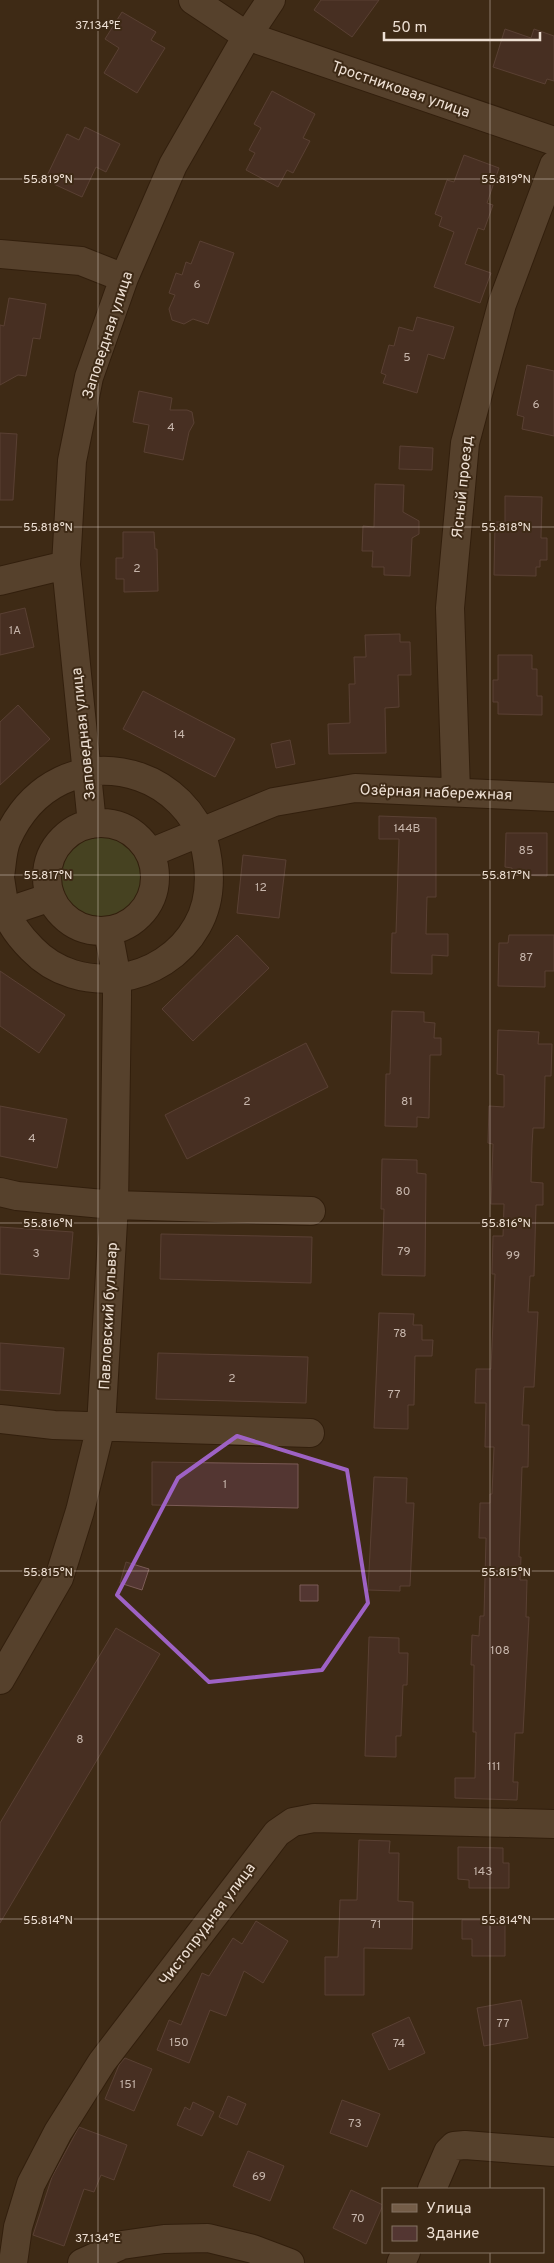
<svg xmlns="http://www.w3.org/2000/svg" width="554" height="2263" font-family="Overpass,sans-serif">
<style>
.green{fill:#505f30}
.building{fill:#533632;stroke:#7b5b56}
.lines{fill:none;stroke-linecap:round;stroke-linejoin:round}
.minor-casing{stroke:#241201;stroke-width:30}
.minor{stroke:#745d48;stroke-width:28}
.marked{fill:none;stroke:#9e62c5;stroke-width:4;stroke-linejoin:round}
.ticks{fill:none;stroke:#eee0d4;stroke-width:1;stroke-opacity:0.45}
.labels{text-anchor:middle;stroke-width:4;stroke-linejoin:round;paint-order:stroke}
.number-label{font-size:12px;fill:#c7b6ac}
.street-label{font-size:15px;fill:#eee0d4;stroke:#3e2a16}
.ticks-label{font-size:12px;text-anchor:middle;fill:#eee0d4;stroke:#3e2a16;stroke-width:4;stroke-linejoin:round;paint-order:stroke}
</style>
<rect width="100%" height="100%" fill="#3e2a16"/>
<path class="green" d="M59 878a44 44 0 1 1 88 0a44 44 0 1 1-88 0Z"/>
<path class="building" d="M321,0H379L352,37L314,10Z
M122,12L156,32L151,40L165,48L137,93L104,73L119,48L105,39Z
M505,29L531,38L534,29L554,36V81L547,79L545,84L493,67Z
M272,91L315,114L303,138L310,141L293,173L287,170L278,187L246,170L255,153L249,150L261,128L254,124Z
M85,127L120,144L106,172L96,167L82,197L45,180L67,134L79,140Z
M464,155L499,168L487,203L493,205L484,230L478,228L465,264L491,273L480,303L434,287L454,232L439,226L442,217L435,214L447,180L454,182Z
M200,241L234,253L208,324L193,319L184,324L172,320L169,309L175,295L169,293L176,273L182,275L186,262L191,264Z
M9,298L46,304L40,339L33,338L26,376L18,375L0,385V325L4,326Z
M417,317L454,327L444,359L428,354L417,393L383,383L386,375L381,373L389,345L394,346L399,327L413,331Z
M527,365L554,371V436L522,429L524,417L517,415Z
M139,391L172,398L170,410H187L192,412L194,423L189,432L183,460L144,452L149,425L133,422Z
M0,433L17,434L13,500H0Z
M400,446L433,448L432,470L399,469Z
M375,484L404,485L403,512L419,521V534L412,538L410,576L384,575V567H372L373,551H362L363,526L374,527Z
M505,496L542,497L541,538H547V560H540V567H536V576L494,575L495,522H505Z
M123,532H154L155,549H157L158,591L124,592V579H116V558H123Z
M25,608L34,647L0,655V614Z
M400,634V642H410L411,675H398L399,707L385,708L386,753L329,754L328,724L350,723L349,684H355L354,657H366L365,635Z
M498,655H532V669H537V696H542V715L498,714V702H493V680H498Z
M143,691L235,739L215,777L123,729Z
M18,705L50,739L0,785V722Z
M290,740L295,764L276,768L271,744Z
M379,816L436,818V897H427L426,934H448V956L432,955V974L391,973L392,933H396L399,839H379Z
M506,833H547V876L512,875V868L505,867Z
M243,855L286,860L279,918L237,913Z
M237,935L269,968L193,1041L162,1009Z
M509,935H554V971H545V987L498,986L499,943H508Z
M0,971L65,1015L39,1053L0,1026Z
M392,1011L424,1012V1022L435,1023L434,1038H441V1055H430L429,1118L417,1117V1127L385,1126L386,1074H390Z
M498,1030L539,1032L538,1044H552L551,1076H545L544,1128H533L532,1145L531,1182L543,1183V1205H536L534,1276H530L528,1312H538L534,1387H524L522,1425H529L528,1467H522L519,1557H521L520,1580H527L526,1617H529L523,1733H515L513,1782H518L517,1800L455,1798V1778H475L476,1732H473L474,1665H471L472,1635L479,1636L480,1616H484L486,1538H479L480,1503H490V1494H492L494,1447H485L486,1403H475L476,1369H491L495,1274H492L493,1236H503L504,1204H491L493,1144L488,1143L489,1106L504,1107V1075L497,1074Z
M306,1043L328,1087L187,1159L165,1115Z
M0,1106L67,1119L57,1168L0,1156Z
M382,1159L417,1160V1173L426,1174L425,1276L382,1275L384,1209H381Z
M0,1227L73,1232L69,1279L0,1274Z
M161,1234L312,1237L311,1283L160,1279Z
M379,1313L414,1314L413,1325H422V1340H433L432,1356H415L414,1405H408V1429L374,1428Z
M0,1343L64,1348L60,1394L0,1390Z
M158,1353L308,1357L306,1403L156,1399Z
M152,1462L298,1464V1508L152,1505Z
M374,1477L407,1478L406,1503H414L410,1586H400V1591L368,1590Z
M126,1562L149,1569L142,1590L120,1583Z
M300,1585H318V1601H300Z
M116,1628L160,1654L0,1923V1823Z
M369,1637L399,1638V1653H408L407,1685H403L401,1736H396V1757L365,1756Z
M359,1840L390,1841L389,1853H399L398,1901L413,1902L412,1949L364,1948V1995H325V1957H338L340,1900H357Z
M458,1847L503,1848V1863H509V1888H469V1880L458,1879Z
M462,1920H505V1956H472V1939H462Z
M256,1921L288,1941L263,1983L244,1971L226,2016L210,2010L189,2063L157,2050L169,2020L181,2025L202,1973L209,1976L233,1938L242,1944Z
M521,2000L528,2038L484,2046L477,2008Z
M409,2017L425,2053L389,2070L372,2034Z
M125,2058L152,2069L134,2111L105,2099L119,2065Z
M228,2096L246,2104L237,2125L219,2117Z
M342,2100L380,2114L367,2147L330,2133Z
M193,2102L214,2112L202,2136L177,2125L185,2107L190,2110Z
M79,2127L127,2145L114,2180L101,2175L94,2192L84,2189L64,2246L33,2235L52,2177Z
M248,2151L284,2166L270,2201L233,2186Z
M351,2190L383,2205L366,2244L333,2228Z"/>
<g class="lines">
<g class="minor-casing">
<path id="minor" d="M193,0L247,36L554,141
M0,254L81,261L124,278
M0,581L66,565
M456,792L450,608L465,443L502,304L554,165
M47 877a54 54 0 1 1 108 0a54 54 0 1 1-108 0Z
M92,824L66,565L72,461L89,377L124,278L173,165L247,36L271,0
M150,853L274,802L355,788L554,797
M0,876C2,865 2,850 7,839C31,785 83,758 140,777C169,787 195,812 204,842C211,870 212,900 197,926C164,985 78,997 32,949C21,938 11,926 6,911C3,901 2,889 0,878
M0,914L51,897
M0,1192L17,1196L114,1205L311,1211
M0,1419L54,1425L310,1433
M0,1680L59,1578L80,1511L101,1426L114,1205L117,997V979L108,931
M432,2189L448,2152L454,2146L465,2145L554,2152
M13,2263L18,2227L31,2184L58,2132L102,2062L277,1833L293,1822L314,1818L554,1824
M82,2263L122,2245L164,2239L208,2238L253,2249L290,2263
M401,2263L406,2252"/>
</g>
<use href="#minor" class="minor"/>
</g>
<path d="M0 0H554V2263H0ZM237,1436L347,1470L368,1603L322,1670L209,1682L117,1595L178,1478Z" fill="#3e2a16" fill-opacity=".55" fill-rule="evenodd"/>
<path class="marked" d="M237,1436L347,1470L368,1603L322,1670L209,1682L117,1595L178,1478Z"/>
<path class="ticks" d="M98,0V2263M490,0V2189M0,179H554M0,527H554M0,875H554M0,1223H554M0,1571H554M0,1919H554M490,2252V2263"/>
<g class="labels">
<g class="number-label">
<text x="197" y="288">6</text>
<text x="407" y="361">5</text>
<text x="536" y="408">6</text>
<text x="171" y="431">4</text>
<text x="137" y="572">2</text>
<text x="15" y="634">1А</text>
<text x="179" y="738">14</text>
<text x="407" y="832">144В</text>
<text x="526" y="854">85</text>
<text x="261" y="891">12</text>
<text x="526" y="961">87</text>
<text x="247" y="1105">2</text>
<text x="407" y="1105">81</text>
<text x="32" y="1142">4</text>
<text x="403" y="1195">80</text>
<text x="404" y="1255">79</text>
<text x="36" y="1257">3</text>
<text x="513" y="1259">99</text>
<text x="400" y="1337">78</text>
<text x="232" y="1382">2</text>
<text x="394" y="1398">77</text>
<text x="225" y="1488">1</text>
<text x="500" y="1654">108</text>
<text x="80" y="1743">8</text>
<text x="494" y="1770">111</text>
<text x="483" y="1875">143</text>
<text x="376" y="1928">71</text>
<text x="503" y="2027">77</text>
<text x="179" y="2046">150</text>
<text x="399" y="2047">74</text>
<text x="128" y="2088">151</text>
<text x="355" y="2127">73</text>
<text x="259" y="2180">69</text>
<text x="358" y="2222">70</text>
</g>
<g class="street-label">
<text transform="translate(401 89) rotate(19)" y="5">Тростниковая улица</text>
<text transform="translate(107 335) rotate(-72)" y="5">Заповедная улица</text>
<text transform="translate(462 487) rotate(-84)" y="5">Ясный проезд</text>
<text transform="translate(83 734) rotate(-96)" y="5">Заповедная улица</text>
<text transform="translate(436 792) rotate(2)" y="5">Озёрная набережная</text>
<text transform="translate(108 1316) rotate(-87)" y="5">Павловский бульвар</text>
<text transform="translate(207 1924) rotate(-53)" y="5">Чистопрудная улица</text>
</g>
</g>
<g class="ticks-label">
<text x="98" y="29">37.134°E</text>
<text x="48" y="183">55.819°N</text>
<text x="506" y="183">55.819°N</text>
<text x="48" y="531">55.818°N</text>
<text x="506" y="531">55.818°N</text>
<text x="48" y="879">55.817°N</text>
<text x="506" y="879">55.817°N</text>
<text x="48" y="1227">55.816°N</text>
<text x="506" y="1227">55.816°N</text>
<text x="48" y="1576">55.815°N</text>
<text x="506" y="1576">55.815°N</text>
<text x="48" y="1924">55.814°N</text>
<text x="506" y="1924">55.814°N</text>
<text x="98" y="2242">37.134°E</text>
</g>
<rect x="382" y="2188" width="162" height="65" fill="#3e2a16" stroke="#847362"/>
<rect x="392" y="2204" width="25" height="8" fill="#745d48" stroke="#847362"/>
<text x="426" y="2213" font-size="15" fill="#eee0d4">Улица</text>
<rect x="392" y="2226" width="25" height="15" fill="#533632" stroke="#847362"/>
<text x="426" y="2238" font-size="15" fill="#eee0d4">Здание</text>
<path d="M384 32v8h156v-8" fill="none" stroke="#eee0d4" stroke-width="2.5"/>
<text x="392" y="32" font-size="15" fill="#eee0d4" stroke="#3e2a16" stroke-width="4" paint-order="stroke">50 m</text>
</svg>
